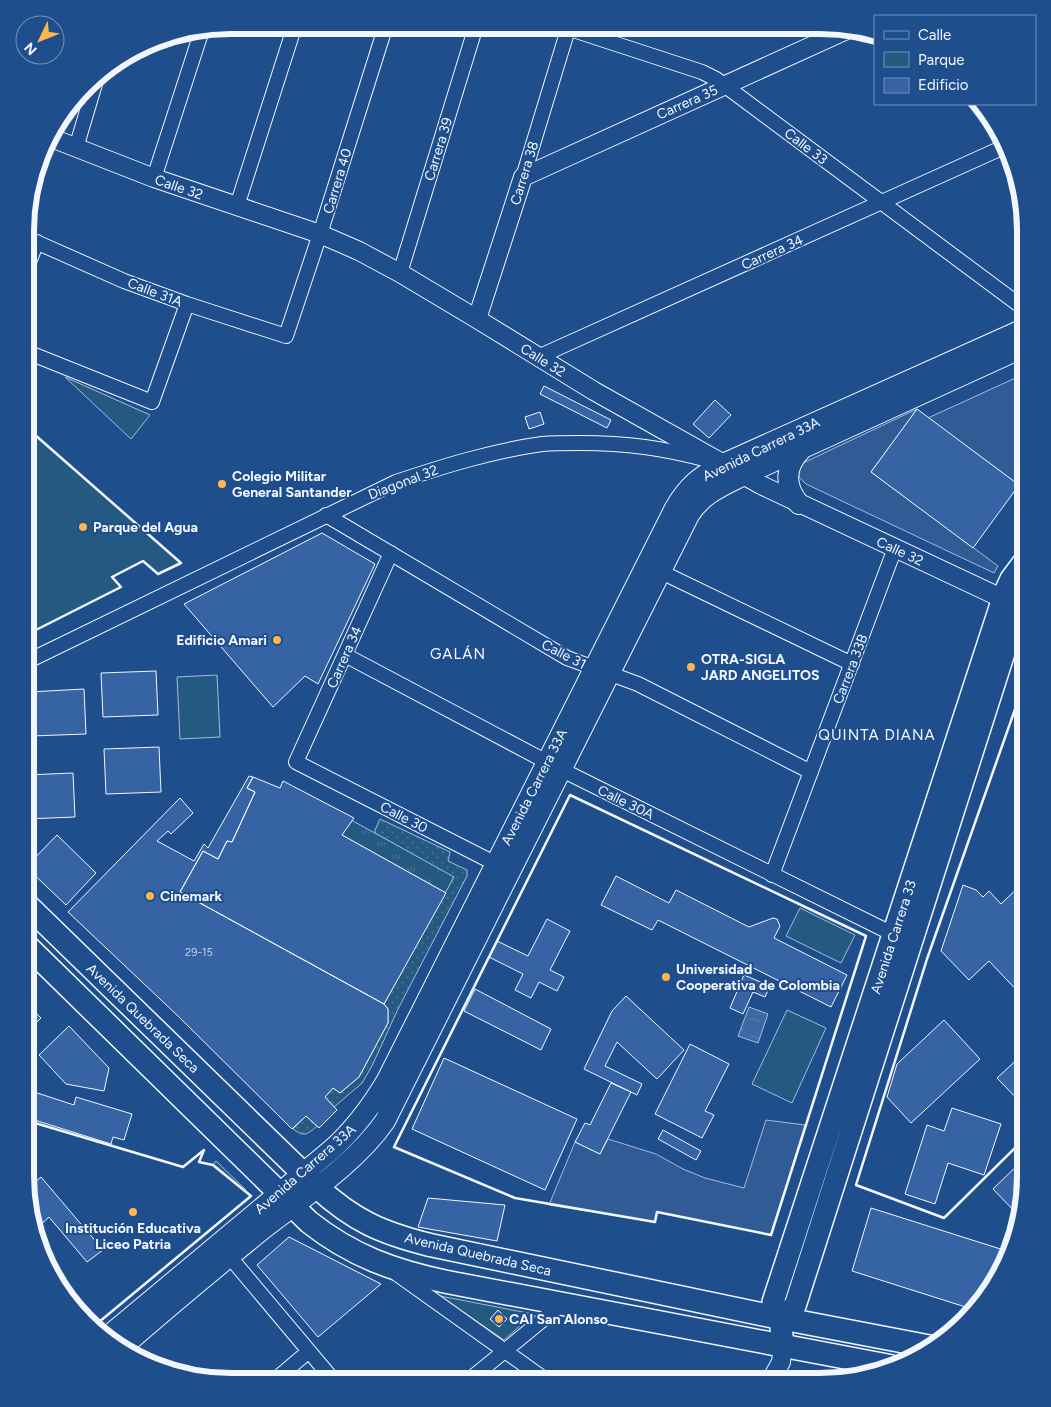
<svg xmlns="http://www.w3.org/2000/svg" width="1051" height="1407" font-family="Figtree,sans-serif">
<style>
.grass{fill:url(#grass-tufts);stroke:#a8bbd7}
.park{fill:#245a82;stroke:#a8bbd7}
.garden{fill:url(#garden-dots);stroke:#a8bbd7}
.parking{fill:#305b95;stroke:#a8bbd7}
.water{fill:url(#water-ripples);stroke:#a8bbd7}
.building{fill:#3563a3;stroke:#f2f6ff}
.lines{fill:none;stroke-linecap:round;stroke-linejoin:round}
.minor-casing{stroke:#f2f6ff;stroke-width:16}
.tertiary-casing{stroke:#f2f6ff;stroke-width:20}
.secondary-casing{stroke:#f2f6ff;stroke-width:22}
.primary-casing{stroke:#f2f6ff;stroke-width:24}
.trunk-casing{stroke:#f2f6ff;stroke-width:25}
.minor{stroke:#1f4e8c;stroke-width:14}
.tertiary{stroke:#1f4e8c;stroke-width:18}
.secondary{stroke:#1f4e8c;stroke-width:20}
.primary{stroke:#1f4e8c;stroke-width:21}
.trunk{stroke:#1f4e8c;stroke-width:22}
.wall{stroke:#f2f6ff;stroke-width:2.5}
.poi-dot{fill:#ffb74d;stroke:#1f4e8c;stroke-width:2}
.labels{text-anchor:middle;stroke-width:4;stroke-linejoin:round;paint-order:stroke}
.number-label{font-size:11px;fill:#c3d1e8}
.street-label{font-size:14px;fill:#f2f6ff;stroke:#1f4e8c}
.poi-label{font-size:14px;font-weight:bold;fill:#f2f6ff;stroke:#1f4e8c;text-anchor:start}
.neighbourhood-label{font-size:15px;letter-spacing:1px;fill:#f2f6ff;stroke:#1f4e8c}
.rim{fill:none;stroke:#f2f6ff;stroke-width:6}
</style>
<defs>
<pattern id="grass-tufts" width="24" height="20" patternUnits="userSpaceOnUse" patternTransform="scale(1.25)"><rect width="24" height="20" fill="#245a82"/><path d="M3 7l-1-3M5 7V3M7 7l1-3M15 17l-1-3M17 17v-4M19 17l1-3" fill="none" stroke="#447295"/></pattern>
<pattern id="garden-dots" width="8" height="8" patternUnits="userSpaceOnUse" patternTransform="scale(1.25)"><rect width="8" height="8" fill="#245a82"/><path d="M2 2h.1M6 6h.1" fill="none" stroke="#447295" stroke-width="1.8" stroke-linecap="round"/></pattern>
<pattern id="water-ripples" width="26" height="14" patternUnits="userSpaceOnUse" patternTransform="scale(1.25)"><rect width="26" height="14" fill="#3b69a3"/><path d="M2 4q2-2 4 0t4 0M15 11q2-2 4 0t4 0" fill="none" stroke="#587fb1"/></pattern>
</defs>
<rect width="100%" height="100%" fill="#1f4e8c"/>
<path class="grass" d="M351,820L454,876L446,893L342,835Z"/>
<path class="park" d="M65,377L150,415L131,439Z
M26,427L181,563L158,574L143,561L113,577L121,587L26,635Z
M217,675L220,737L180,739L177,677Z
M800,908L855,935L841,963L786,936Z
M787,1010L826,1028L792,1103L752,1084Z
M440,1296L533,1314L504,1340Z"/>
<path class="garden" d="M380,819L450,852L448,861L467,870V876L398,1009L372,1066L362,1083L334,1107L325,1097L333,1088L340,1093L359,1077L388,1023V1009L384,1004L454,877L375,833V830Z
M306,1116L317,1126C307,1135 304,1137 293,1129Z
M216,1161L246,1190L245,1191L213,1165Z"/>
<path class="parking" d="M1026,360V476L1019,485L928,418L1022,375L1017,364Z
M917,409L871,472L998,566L994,573L806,484L799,477L797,469L801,464Z
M766,1120L805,1125L771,1235L657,1212L655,1222L549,1205L575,1142L600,1154L608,1139L656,1154L683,1169L705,1178L744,1188Z"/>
<path class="water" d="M749,1007L768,1014L758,1043L738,1036Z"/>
<path class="building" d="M544,386L611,420L607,428L540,394Z
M715,400L731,415L709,438L693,424Z
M917,409L1019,485L973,548L871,472Z
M540,412L544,424L529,429L525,417Z
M322,533L375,564L318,684L305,676L273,707L184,604Z
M156,671L158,715L103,717L101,673Z
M84,689L86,734L31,736L29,692Z
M159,747L161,792L106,794L104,749Z
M73,773L75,817L26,819V775Z
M249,776L253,777L247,788L255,792L232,842L227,841L218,859L203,851L180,892L384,1004L388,1009V1023L359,1077L340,1093L333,1088L325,1097L337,1110L319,1128L306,1116L292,1129L178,1016L68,912L180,798L193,813L171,834L168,831L157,841L194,861L204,844L208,848Z
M253,777L280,788L283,781L354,818L342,835L446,893L384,1004L180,892L203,851L218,859L227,841L232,842L255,792L247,788Z
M1026,813V829L1017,821Z
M57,835L96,873L66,905L26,867Z
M616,876L669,903L676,890L749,927L773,918L777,919L780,926L774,938L847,975L831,1007L658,920L652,930L601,905Z
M1026,880V1000L989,961L969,980L941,951L963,885L976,890L983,897L989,891L1001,904Z
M547,919L570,931L550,970L564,977L557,991L539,982L531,998L515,990L523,974L489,957L497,941L528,956Z
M744,975L770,986L765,997L753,992L743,1014L730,1008Z
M475,989L551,1029L541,1050L464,1011Z
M626,996L684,1050L657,1079L617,1042L605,1066L642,1084L637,1095L584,1069L612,1011Z
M25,1002L41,1018L29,1030L25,1026Z
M944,1020L980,1059L911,1123L887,1097L897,1064Z
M69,1026L109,1068L104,1091L66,1084L39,1055Z
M690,1044L729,1064L705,1111L714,1115L702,1138L655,1114Z
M1023,1054L1026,1057V1108L997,1078Z
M444,1058L577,1119L545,1190L412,1129Z
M611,1083L631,1092L600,1154L575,1142L585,1123L590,1125Z
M25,1089L74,1105L76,1097L132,1114L124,1140L113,1137L111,1144L25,1117Z
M952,1108L1001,1124L984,1175L948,1163L935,1204L905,1194L927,1125L944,1131Z
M663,1130L701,1151L696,1160L658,1139Z
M25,1155L34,1166L25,1173Z
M1026,1157V1190L1020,1217L993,1189Z
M41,1177L103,1250L87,1262L49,1217L37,1228L32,1208L37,1204L29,1194L28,1188Z
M428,1198L505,1205L497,1241L418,1227Z
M871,1208L1010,1252L991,1291L975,1310L852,1271Z
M289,1237L381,1284L318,1337L257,1265Z
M498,1310L507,1319L499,1327L490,1319Z"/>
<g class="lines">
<g class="minor-casing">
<path id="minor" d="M561,26L702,72L716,79L1026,310
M76,148L98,74
M523,177L569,26
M154,178L202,30
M237,206L295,25
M27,238L124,281L187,304L286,336L320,234L386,25
M27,267L37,242
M400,273L476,26
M27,352L152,402L187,304
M538,357L1006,146
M326,515L567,658L638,684L811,772
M391,553L296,762L504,868
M653,568L852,664
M345,655L562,770L899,937
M26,662L396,482C444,466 492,451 542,444C555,443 568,443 580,443C627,443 663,448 708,460
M772,875L895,548
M224,1250L334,1381
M397,1274L547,1381
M275,1380L309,1351
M468,1381L563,1303"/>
</g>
<g class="tertiary-casing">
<path id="tertiary" d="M49,137L154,178L320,234L359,251L400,273L477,319L594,391L761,485L1014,604
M477,319L523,177L851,28
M770,1382L781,1362L783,1345"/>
</g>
<g class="secondary-casing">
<path id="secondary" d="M799,504C784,486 785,466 801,450
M106,1338L330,1151C354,1130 371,1107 387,1080L675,508C688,486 700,476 723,464L1026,328
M120,1349C167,1308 215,1268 263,1229C304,1197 356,1163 385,1121L689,515C702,494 722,486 744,475L1026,346"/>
</g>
<g class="primary-casing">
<path id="primary" d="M780,1318L795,1306L1019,606L1026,592
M783,1345L780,1318L773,1302L1005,592L1011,579L1026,559"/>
</g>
<g class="trunk-casing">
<path id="trunk" d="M26,904L317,1187C354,1221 382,1233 430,1245L780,1318L932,1347
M25,944L309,1222C352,1256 394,1271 447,1282L890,1366"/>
</g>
<use href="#minor" class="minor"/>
<use href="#tertiary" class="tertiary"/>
<use href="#secondary" class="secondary"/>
<use href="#primary" class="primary"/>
<use href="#trunk" class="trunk"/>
<path class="wall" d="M26,635L121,587L112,577L143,561L158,574L181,563L26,427
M570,795L866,936L771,1235L657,1212L655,1222L515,1198L394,1147Z
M25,1120L183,1167L204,1150L199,1162L213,1165L251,1196L93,1327
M1026,1137L944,1218L856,1185L927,959L1026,678"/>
</g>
<g class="poi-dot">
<circle cx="222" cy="484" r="5"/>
<circle cx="83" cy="527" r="5"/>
<circle cx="277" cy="640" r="5"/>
<circle cx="691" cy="667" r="5"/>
<circle cx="150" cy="896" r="5"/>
<circle cx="666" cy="977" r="5"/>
<circle cx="133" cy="1212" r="5"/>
<circle cx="499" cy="1319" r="5"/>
</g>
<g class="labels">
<g class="number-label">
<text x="199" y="956">29-15</text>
</g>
<g class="street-label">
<text transform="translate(687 102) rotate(-24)" y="5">Carrera 35</text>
<text transform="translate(806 146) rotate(37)" y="5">Calle 33</text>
<text transform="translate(438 149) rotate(-73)" y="5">Carrera 39</text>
<text transform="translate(524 173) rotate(-73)" y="5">Carrera 38</text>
<text transform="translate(337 181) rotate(-73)" y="5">Carrera 40</text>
<text transform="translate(179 187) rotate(19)" y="5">Calle 32</text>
<text transform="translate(772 252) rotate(-24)" y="5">Carrera 34</text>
<text transform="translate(155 292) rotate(21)" y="5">Calle 31A</text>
<text transform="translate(543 360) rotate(32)" y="5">Calle 32</text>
<text transform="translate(761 449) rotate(-26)" y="5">Avenida Carrera 33A</text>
<text transform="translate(403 482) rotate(-21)" y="5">Diagonal 32</text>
<text transform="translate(900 551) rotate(25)" y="5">Calle 32</text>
<text transform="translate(564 654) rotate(27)" y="5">Calle 31</text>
<text transform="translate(344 657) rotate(-66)" y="5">Carrera 34</text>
<text transform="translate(850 669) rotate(-69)" y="5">Carrera 33B</text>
<text transform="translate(534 787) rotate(-63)" y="5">Avenida Carrera 33A</text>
<text transform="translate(626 802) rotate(26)" y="5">Calle 30A</text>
<text transform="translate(404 817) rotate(27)" y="5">Calle 30</text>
<text transform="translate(893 937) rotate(-72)" y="5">Avenida Carrera 33</text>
<text transform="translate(143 1018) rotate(44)" y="5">Avenida Quebrada Seca</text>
<text transform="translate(305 1169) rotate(-41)" y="5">Avenida Carrera 33A</text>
<text transform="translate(478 1254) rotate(13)" y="5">Avenida Quebrada Seca</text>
</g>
<g class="poi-label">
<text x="232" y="481">Colegio Militar<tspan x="232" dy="16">General Santander</tspan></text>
<text x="93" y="532">Parque del Agua</text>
<text x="267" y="645" text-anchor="end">Edificio Amari</text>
<text x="701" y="664">OTRA-SIGLA<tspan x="701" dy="16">JARD ANGELITOS</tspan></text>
<text x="160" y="901">Cinemark</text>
<text x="676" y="974">Universidad<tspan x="676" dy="16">Cooperativa de Colombia</tspan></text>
<text x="133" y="1233" text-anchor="middle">Institución Educativa<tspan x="133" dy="16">Liceo Patria</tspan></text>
<text x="509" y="1324">CAI San Alonso</text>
</g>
<g class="neighbourhood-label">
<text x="458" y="659">GALÁN</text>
<text x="877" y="740">QUINTA DIANA</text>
</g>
</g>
<path d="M0 0H1051V1407H0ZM231 34H820A197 197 0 0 1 1017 231V1176A197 197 0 0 1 820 1373H231A197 197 0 0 1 34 1176V231A197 197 0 0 1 231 34Z" fill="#1f4e8c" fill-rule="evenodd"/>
<path class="rim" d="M231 34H820A197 197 0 0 1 1017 231V1176A197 197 0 0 1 820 1373H231A197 197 0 0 1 34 1176V231A197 197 0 0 1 231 34Z"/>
<rect x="874" y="15" width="162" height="90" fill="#1f4e8c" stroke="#7391ba"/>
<rect x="884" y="31" width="25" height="8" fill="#1f4e8c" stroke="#7391ba"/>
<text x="918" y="40" font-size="15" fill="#f2f6ff">Calle</text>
<rect x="884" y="52" width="25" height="15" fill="#245a82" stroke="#7391ba"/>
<text x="918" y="65" font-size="15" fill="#f2f6ff">Parque</text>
<rect x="884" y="78" width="25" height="15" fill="#3563a3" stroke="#7391ba"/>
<text x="918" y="90" font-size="15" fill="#f2f6ff">Edificio</text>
<g transform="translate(40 40) rotate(227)"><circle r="24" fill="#1f4e8c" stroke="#7391ba"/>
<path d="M0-4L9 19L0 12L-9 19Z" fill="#ffb74d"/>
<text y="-8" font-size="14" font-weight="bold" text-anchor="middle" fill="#f2f6ff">N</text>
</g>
</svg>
